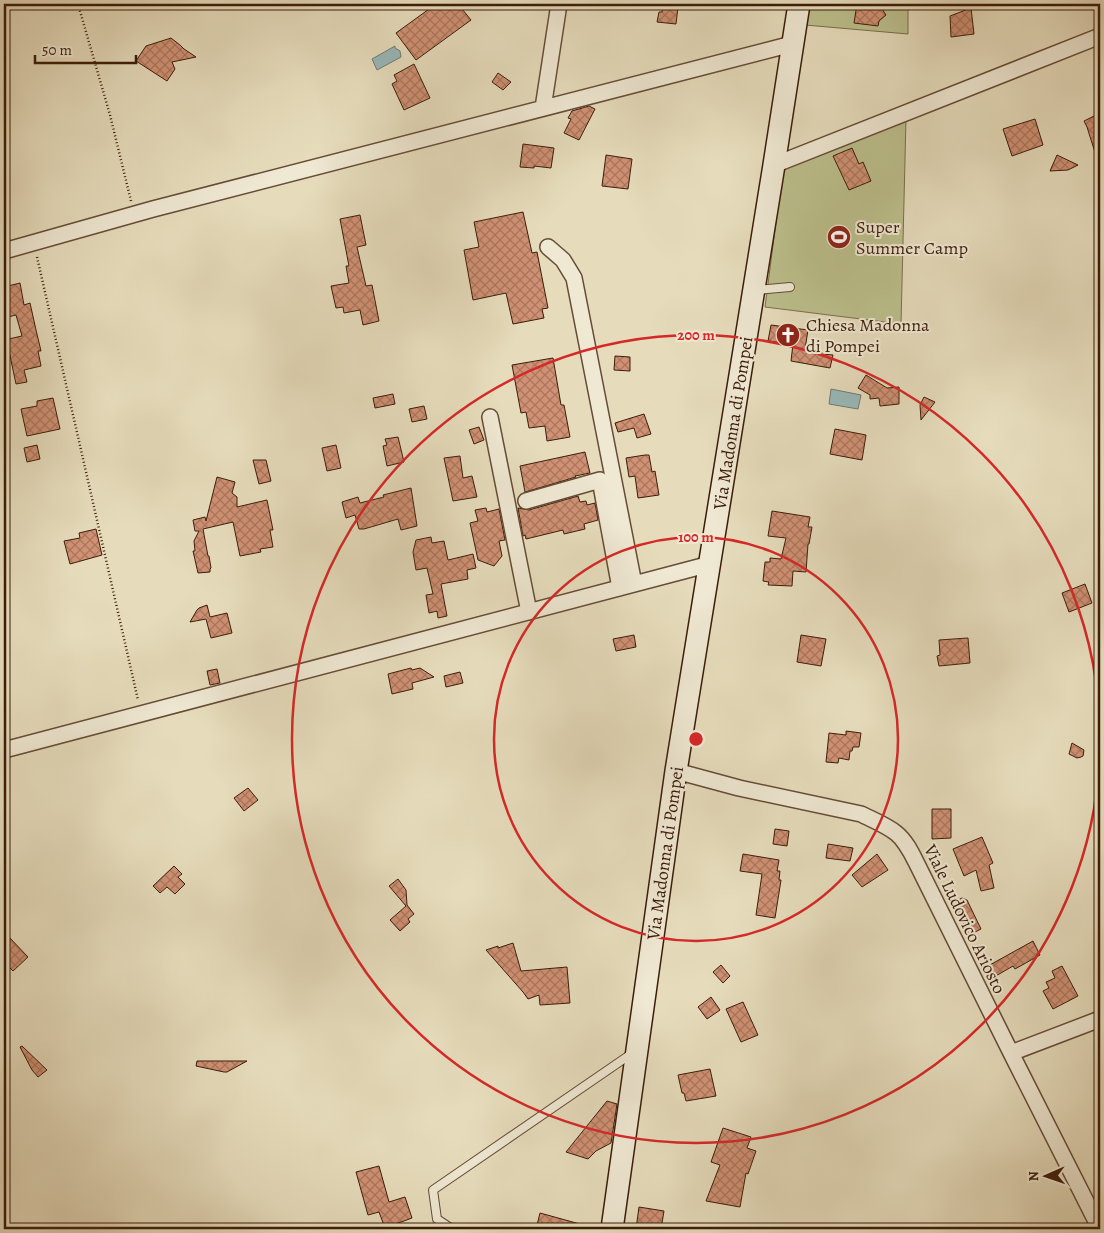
<svg xmlns="http://www.w3.org/2000/svg" width="1104" height="1233" font-family="Alegreya,serif">
<style>
.garden{fill:#bbbf8c;stroke:#7c6e4a}
.water{fill:#99b9ba;stroke:#747a73}
.building{fill:url(#building-cross-hatch);stroke:#3c1c09}
.lines{fill:none;stroke-linecap:round;stroke-linejoin:round}
.lane-casing{stroke:#664c36;stroke-width:10}
.street-casing{stroke:#664c36;stroke-width:18}
.secondary-casing{stroke:#3c1c09;stroke-width:24}
.path{stroke:#3c1c09;stroke-width:2.5;stroke-dasharray:1 2.5;stroke-linecap:butt}
.lane{stroke:#efe8d3;stroke-width:8}
.street{stroke:#efe8d3;stroke-width:15}
.secondary{stroke:#efe8d3;stroke-width:21}
.ring{fill:none;stroke:#d62828;stroke-width:2.5}
.labels{text-anchor:middle;stroke-width:4;stroke-linejoin:round;paint-order:stroke}
.poi-label{font-size:18px;fill:#3c1c09;stroke:#efe8d3;text-anchor:start}
.street-label{font-size:18px;fill:#3c1c09;stroke:#efe8d3}
.centre{fill:#d62828;stroke:#efe8d3;stroke-width:2.5}
.ring-label{font-size:15px;text-anchor:middle;font-weight:bold;fill:#d62828;stroke:#efe8d3;stroke-width:4;stroke-linejoin:round;paint-order:stroke}
</style>
<defs>
<pattern id="building-cross-hatch" width="8" height="8" patternUnits="userSpaceOnUse" patternTransform="scale(1.25)"><rect width="8" height="8" fill="#d09174"/><path d="M0 0l8 8M0 8l8-8" fill="none" stroke="#aa765d"/></pattern>
</defs>
<rect width="100%" height="100%" fill="#e6dcbc"/>
<filter id="stains"><feTurbulence type="fractalNoise" baseFrequency=".004" numOctaves="4"/><feColorMatrix values="0 0 0 0 .2 0 0 0 0 .09 0 0 0 0 .02 0 0 0 .5 -.17"/></filter>
<radialGradient id="worn" r=".72"><stop offset=".6" stop-color="#630" stop-opacity="0"/><stop offset="1" stop-color="#630" stop-opacity=".3"/></radialGradient>
<path class="garden" d="M809,4H908V34L805,25Z
M906,118L901,324L765,307L783,168Z"/>
<path class="water" d="M395,46V48L400,51L401,57L377,70L372,59Z
M831,389L861,395L858,409L829,404Z"/>
<path class="building" d="M436,4H458L471,20L416,60L396,33Z
M857,4H879L884,12L886,15L879,21L878,26L854,23Z
M663,5L678,7L676,24L657,22L659,12H662Z
M971,8L974,34L951,37L950,16Z
M171,38L180,45L184,49L196,57L172,62L175,69L167,81L136,61L146,46Z
M414,64L430,98L404,110L392,84L397,81L394,75Z
M498,73L511,82L503,90L492,82Z
M589,106L595,109L579,140L564,133L571,119L568,118L572,111Z
M1100,113V161L1098,162L1087,127L1084,121Z
M1035,119L1043,145L1012,156L1003,129Z
M523,144L554,148L551,168L534,166V168L520,167Z
M852,148L859,164L863,162L871,181L849,190L833,156Z
M606,155L632,159L628,189L602,186Z
M1057,155L1078,165L1068,170L1050,171Z
M523,212L532,253L537,252L548,308L542,309L544,318L513,324L506,293L473,300L464,250L479,247L474,222Z
M360,215L366,245L357,247L366,286L372,285L379,321L363,325L360,310L344,313L343,307L336,308L331,286L349,283L346,266H349L340,219Z
M20,283L24,305L30,303L36,330L41,351H38L41,366L24,370L27,382L16,384L9,351H7L4,340L22,336L16,315L4,318V287Z
M771,325L808,330L805,349L822,352L821,354L833,355L830,368L791,361L793,344L768,341Z
M615,356L630,357V371L614,370Z
M553,358L561,405H564L570,437L547,441L545,426L529,428L526,412L521,413L512,365Z
M866,375L887,388L899,387V404L880,406L879,398L870,399V395L858,388Z
M393,394L395,404L375,408L373,398Z
M924,397L935,402L921,420L920,405Z
M53,398L60,429L27,436L21,409L37,406V401Z
M424,406L427,419L412,422L409,409Z
M644,414L651,434L637,438L634,428L618,432L615,423Z
M479,427L484,440L474,444L469,430Z
M835,429L866,435L862,460L830,454Z
M398,437L404,462L387,466L383,446L387,445L385,439Z
M37,445L40,459L27,462L24,448Z
M336,445L341,468L327,471L322,448Z
M585,452L590,473L575,476L576,477L525,492L520,466Z
M645,455H649L652,472L655,471L659,495L638,498L635,476L629,477L626,458Z
M460,456L463,478L472,476L477,497L453,501L444,458Z
M253,460H266L271,481L259,484Z
M217,477L235,482L232,493L237,497V507L267,500L273,530H270L273,547L260,549L261,552L240,556L233,522L203,529L208,556H209L211,568L210,569V572L198,573L193,551H195L194,541L199,531H195L193,520L205,517L206,521Z
M411,488L417,526L401,530L398,519L364,529H359L355,515L346,518L342,502L358,497L360,503L384,497L383,495Z
M578,496L580,502L586,501L587,505L595,503L598,520L584,524L585,529L564,534L563,530L526,539L525,535L523,536L518,508L529,510Z
M486,508L487,512L499,509L505,540L499,541L502,556L494,566L478,560L470,523L478,521L475,510Z
M772,511L810,517L808,527H812L809,544H808L806,572L793,571L792,586L768,585L769,582L763,581L765,562H770V558L781,559L786,538L768,536Z
M96,529L102,555L70,564L64,541L80,538L79,533Z
M431,537L432,543L444,541L448,560L473,554L476,568L467,570L468,579L441,584L447,616L438,618L437,611L429,613L426,595L433,594L427,568L416,570L413,552L416,540Z
M1085,584L1092,603L1069,612L1062,593Z
M207,605L210,617L227,613L232,633L211,638L206,619L190,622L197,610L199,608Z
M634,635L636,647L616,651L613,639Z
M801,635L826,639L821,666L797,662Z
M968,638L970,663L939,666L937,656L940,655L939,640Z
M411,668L412,670L420,668L434,677L412,683L413,689L392,694L388,674Z
M217,669L220,683L210,685L207,671Z
M460,672L463,683L446,687L444,676Z
M846,731L861,733L859,747H853L852,751H850L849,760L839,758L838,763L826,762L829,733L846,735Z
M1072,743L1084,750L1083,756L1081,757L1077,758L1069,754Z
M248,788L258,800L244,811L234,798Z
M932,809H951V838L932,839Z
M775,829L789,831L787,846L773,844Z
M982,837L993,863L989,865L994,888L981,891L976,870L964,876L953,849Z
M828,844L853,848L850,861L826,858Z
M743,854L779,860L777,871H780L779,880H781L775,918L756,915L762,874L740,871Z
M877,854L888,870L862,887L852,875Z
M174,866L182,874L178,877L185,884L175,894L167,887L160,893L153,886Z
M398,879L406,890L407,905L414,914L408,919L410,922L400,931L390,920L406,906L389,886Z
M962,898L967,900L981,929L969,935L960,916L956,914L953,906L958,900Z
M9,937L28,957L13,971L4,962V942Z
M1033,941L1040,955L1015,969L1013,966L994,977L988,966Z
M513,943L521,971L567,967L570,1003L540,1005L539,995L528,999L523,992L486,950L498,946V948Z
M721,965L730,976L723,983L713,972Z
M1062,966L1078,996L1053,1009L1043,991L1049,988L1046,982L1055,978L1052,971Z
M711,997L720,1010L707,1019L698,1007Z
M743,1002L758,1035L741,1042L726,1009Z
M22,1046L47,1070L38,1077L32,1070L20,1047Z
M197,1061H247L227,1072H224L196,1066Z
M710,1069L716,1096L686,1101L684,1093H682L678,1075Z
M607,1101L617,1104L611,1143L596,1151L588,1159L566,1152Z
M723,1128L751,1137L747,1148L756,1151L748,1174L746,1173L740,1207L706,1201L720,1165L711,1162Z
M379,1166L389,1202L405,1197L412,1218L385,1228L379,1212L368,1215L356,1172Z
M639,1207L664,1211L661,1229H636Z
M540,1213L587,1226V1229H536Z"/>
<g class="lines">
<g class="lane-casing">
<path id="lane" d="M756,290L790,287
M452,1229L437,1219L433,1190L634,1052"/>
</g>
<g class="street-casing">
<path id="street" d="M543,108L559,4
M774,165L1100,36
M548,247L563,260L574,278L634,584
M4,251L153,209L792,44
M490,417L529,612
M526,501L600,480L620,588
M4,750L710,564
M676,771L739,788L861,814C873,820 886,825 896,833C905,840 911,852 916,862L1011,1053L1100,1229
M1011,1053L1100,1019"/>
</g>
<g class="secondary-casing">
<path id="secondary" d="M612,1229L676,771L774,165L799,4"/>
</g>
<path class="path" d="M78,4L110,115L131,201
M37,257L138,700
M17,1229L21,1227L24,1229"/>
<use href="#lane" class="lane"/>
<use href="#street" class="street"/>
<use href="#secondary" class="secondary"/>
</g>
<g class="ring">
<circle cx="696" cy="739" r="202"/>
<circle cx="696" cy="739" r="404"/>
</g>
<defs>
<g id="stadium-disc" transform="scale(1.25)"><circle r="9.5" fill="#8f2418" stroke="#efe8d3"/><path d="M0-5a6.5 5 0 1 0 0 10a6.5 5 0 1 0 0-10ZM-3.5-1.8h7v3.6h-7Z" fill="#fff"/></g>
<g id="church-disc" transform="scale(1.25)"><circle r="9.5" fill="#8f2418" stroke="#efe8d3"/><path d="M-1.2-6h2.4v3.5h3.3v2.4h-3.3V6h-2.4V-.1h-3.3v-2.4h3.3Z" fill="#fff"/></g>
</defs>
<g fill-rule="evenodd">
<use href="#stadium-disc" x="839" y="237"/>
<use href="#church-disc" x="788" y="335"/>
</g>
<g class="labels">
<g class="poi-label">
<text x="856" y="233">Super<tspan x="856" dy="21">Summer Camp</tspan></text>
<text x="806" y="331">Chiesa Madonna<tspan x="806" dy="21">di Pompei</tspan></text>
</g>
<g class="street-label">
<text transform="translate(733 423) rotate(-81)" y="6">Via Madonna di Pompei</text>
<text transform="translate(665 853) rotate(-82)" y="6">Via Madonna di Pompei</text>
<text transform="translate(965 919) rotate(64)" y="6">Viale Ludovico Ariosto</text>
</g>
</g>
<circle cx="696" cy="739" r="8" class="centre"/>
<g class="ring-label">
<text x="696" y="340">200 m</text>
<text x="696" y="542">100 m</text>
</g>
<rect width="1104" height="1233" fill="none" stroke="#e6dcbc" stroke-width="20"/>
<rect x="5" y="5" width="1094" height="1223" fill="none" stroke="#3c1c09" stroke-width="2.5"/>
<rect x="10" y="10" width="1084" height="1213" fill="none" stroke="#3c1c09"/>
<g transform="translate(1046 1176) rotate(268)" stroke="#efe8d3" stroke-width="4" paint-order="stroke">
<path d="M0-4L9 19L0 12L-9 19Z" fill="#3c1c09"/>
<text y="-8" font-size="14" font-weight="bold" text-anchor="middle" fill="#3c1c09">N</text>
</g>
<path d="M35 55v8h101v-8" fill="none" stroke="#3c1c09" stroke-width="2.5"/>
<text x="42" y="55" font-size="15" fill="#3c1c09" stroke="#efe8d3" stroke-width="4" paint-order="stroke">50 m</text>
<rect width="100%" height="100%" filter="url(#stains)"/>
<rect width="100%" height="100%" fill="url(#worn)"/>
</svg>
